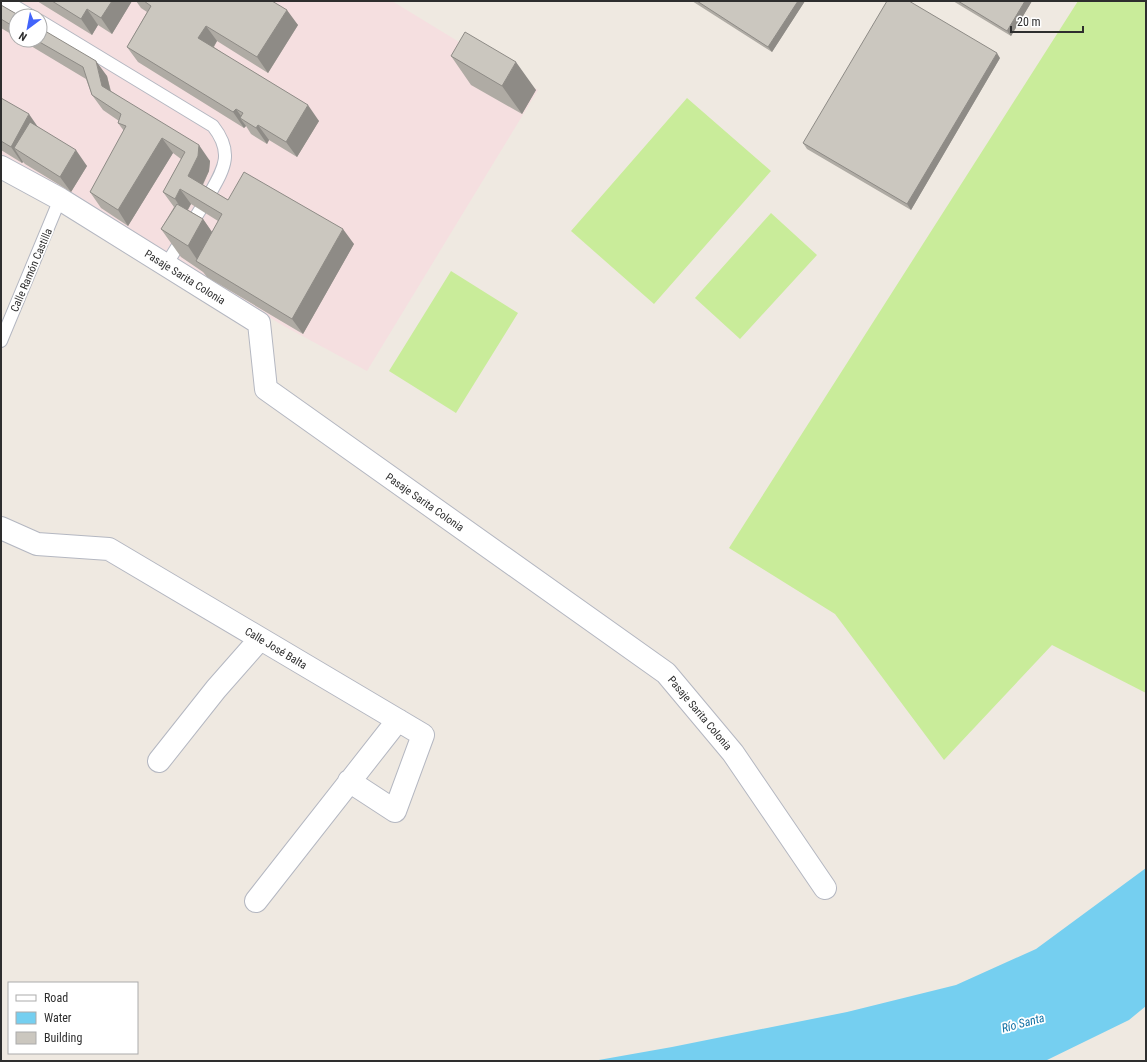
<svg xmlns="http://www.w3.org/2000/svg" width="1147" height="1062" font-family="'Roboto Condensed',sans-serif">
<style>
.medical{fill:#f5dfe0;fill-rule:evenodd}
.pitch{fill:#c9ec9a}
.water{fill:#75cff0}
.lines{fill:none;stroke-linecap:round;stroke-linejoin:round}
.service-casing{stroke:#b4b7c1;stroke-width:14}
.minor-casing{stroke:#b4b7c1;stroke-width:24}
.service{stroke:#fff;stroke-width:12}
.minor{stroke:#fff;stroke-width:22}
.wall{fill:#afaba4;fill-rule:evenodd}
.shaded-wall{fill:#8e8b86}
.building{fill:#cbc7bf;stroke:#8e8b86}
.labels{text-anchor:middle;stroke-width:3.5;stroke-linejoin:round;paint-order:stroke}
.street-label{font-size:11px;fill:#2e2e2e;stroke:#fff}
.water-label{font-size:12px;font-style:italic;fill:#0d6fa3;stroke:#fff}
</style>
<rect width="100%" height="100%" fill="#efe9e1"/>
<path class="medical" d="M1,1H392L538,90L367,371L282,325L1,154ZM16,16H40V40H16Z"/>
<path class="pitch" d="M1078,1H1146V693L1052,645L944,760L835,614L729,548Z
M687,98L771,171L654,304L571,231Z
M771,213L817,255L740,339L695,298Z
M451,271L518,313L456,413L389,371Z"/>
<path class="water" d="M1146,868V1006L1129,1020L1045,1061H593L672,1047L847,1012L956,985L1036,949Z"/>
<g class="lines">
<g class="service-casing">
<path id="service" d="M6,1L31,16
M40,21L213,126C235,154 223,170 208,197
M166,265L200,210
M1,341L60,199"/>
</g>
<g class="minor-casing">
<path id="minor" d="M1,167L60,199L259,323L266,389L666,673L733,753L825,888
M1,528L37,544L109,549L423,735L395,811L349,781
M159,761L216,689L260,639
M256,901L398,720"/>
</g>
<use href="#service" class="service"/>
<use href="#minor" class="minor"/>
</g>
<path class="wall" d="M37,1H132L112,34L98,25L92,35Z
M136,1H272L298,25L268,73L217,41L214,47L319,121L297,157L269,140L267,144L251,134L246,126L244,128L138,62L127,47L147,12L141,8Z
M692,1H805L772,52Z
M953,1H1032L1011,36Z
M1,5L16,16V37L1,28Z
M21,40H40L107,76L111,91L210,161L209,171L203,185L228,200L354,244L303,334L207,277L203,272L181,257L161,229L174,207L163,192L181,159L173,153L128,226L101,208L90,192L124,131L118,123L119,121L103,110L92,95L86,79ZM191,204L218,221L212,232L203,219L188,210Z
M451,56L536,90L522,114L471,85Z
M1000,58L911,210L807,149L803,143Z
M1,98L87,166L71,192L25,164L23,162L22,163L1,150Z"/>
<path class="shaded-wall" d="M112,1H132L112,34L101,18Z
M798,1H805L772,52L768,47Z
M1025,1H1032L1011,36L1007,31Z
M87,9L98,25L92,35L81,19Z
M287,10L298,25L268,73L257,57Z
M206,26L217,41L209,54L198,38Z
M997,53L1000,58L911,210L907,204Z
M96,61L107,76L113,102L102,86Z
M516,62L536,90L522,114L502,86Z
M308,105L319,121L297,157L286,142Z
M236,109L244,120L240,118L246,126L244,128L233,112Z
M29,114L40,130L14,148L23,162L22,163L11,147Z
M258,125L269,140L267,144L256,128Z
M162,138L173,153L128,226L118,210Z
M199,145L210,161L209,171L199,192L188,176Z
M76,150L87,166L71,192L60,177Z
M180,189L191,204L185,214L175,199Z
M203,219L223,248L200,264L188,246Z
M343,229L354,244L303,334L292,319Z"/>
<path class="building" d="M52,1H112L101,18L87,9L81,19Z
M144,1H272L287,10L257,57L206,26L198,38L308,105L286,142L258,125L256,128L240,118L243,113L236,109L233,112L127,47L151,6Z
M697,1H798L768,47Z
M887,1H909L997,53L907,204L803,143Z
M958,1H1025L1007,31Z
M1,5L20,16H16V28L1,19Z
M40,28L96,61L102,86L199,145L198,156L188,176L228,200L244,172L343,229L292,319L196,261L222,214L180,189L175,199L163,192L185,152L162,138L118,210L90,192L126,126L118,123L121,114L92,95L83,67L36,40H40Z
M465,32L516,62L502,86L451,56Z
M1,98L29,114L11,147L1,141Z
M30,122L76,150L60,177L14,148Z
M177,204L203,219L188,246L161,229Z"/>
<g class="labels">
<g class="street-label">
<text transform="translate(31 270) rotate(-67)" y="4">Calle Ramón Castilla</text>
<text transform="translate(185 277) rotate(32)" y="4">Pasaje Sarita Colonia</text>
<text transform="translate(425 502) rotate(35)" y="4">Pasaje Sarita Colonia</text>
<text transform="translate(276 648) rotate(31)" y="4">Calle José Balta</text>
<text transform="translate(700 713) rotate(50)" y="4">Pasaje Sarita Colonia</text>
</g>
<g class="water-label">
<text transform="translate(1023 1023) rotate(-15)" y="4">Río Santa</text>
</g>
</g>
<rect width="1147" height="1062" fill="none" stroke="#2e2e2e" stroke-width="4"/>
<rect x="8" y="982" width="130" height="72" fill="#ffffff" stroke="#ababab"/>
<rect x="16" y="995" width="20" height="6" fill="#ffffff" stroke="#ababab"/>
<text x="44" y="1002" font-size="12" fill="#2e2e2e">Road</text>
<rect x="16" y="1012" width="20" height="12" fill="#75cff0" stroke="#ababab"/>
<text x="44" y="1022" font-size="12" fill="#2e2e2e">Water</text>
<rect x="16" y="1032" width="20" height="12" fill="#cbc7bf" stroke="#ababab"/>
<text x="44" y="1042" font-size="12" fill="#2e2e2e">Building</text>
<g transform="translate(28 28) rotate(212)"><circle r="19" fill="#ffffff" stroke="#ababab"/>
<path d="M0-3L7 15L0 10L-7 15Z" fill="#4264fb"/>
<text y="-6" font-size="11" font-weight="bold" text-anchor="middle" fill="#2e2e2e">N</text>
</g>
<path d="M1011 26v6h72v-6" fill="none" stroke="#2e2e2e" stroke-width="2"/>
<text x="1017" y="26" font-size="12" fill="#2e2e2e" stroke="#ffffff" stroke-width="3" paint-order="stroke">20 m</text>
</svg>
